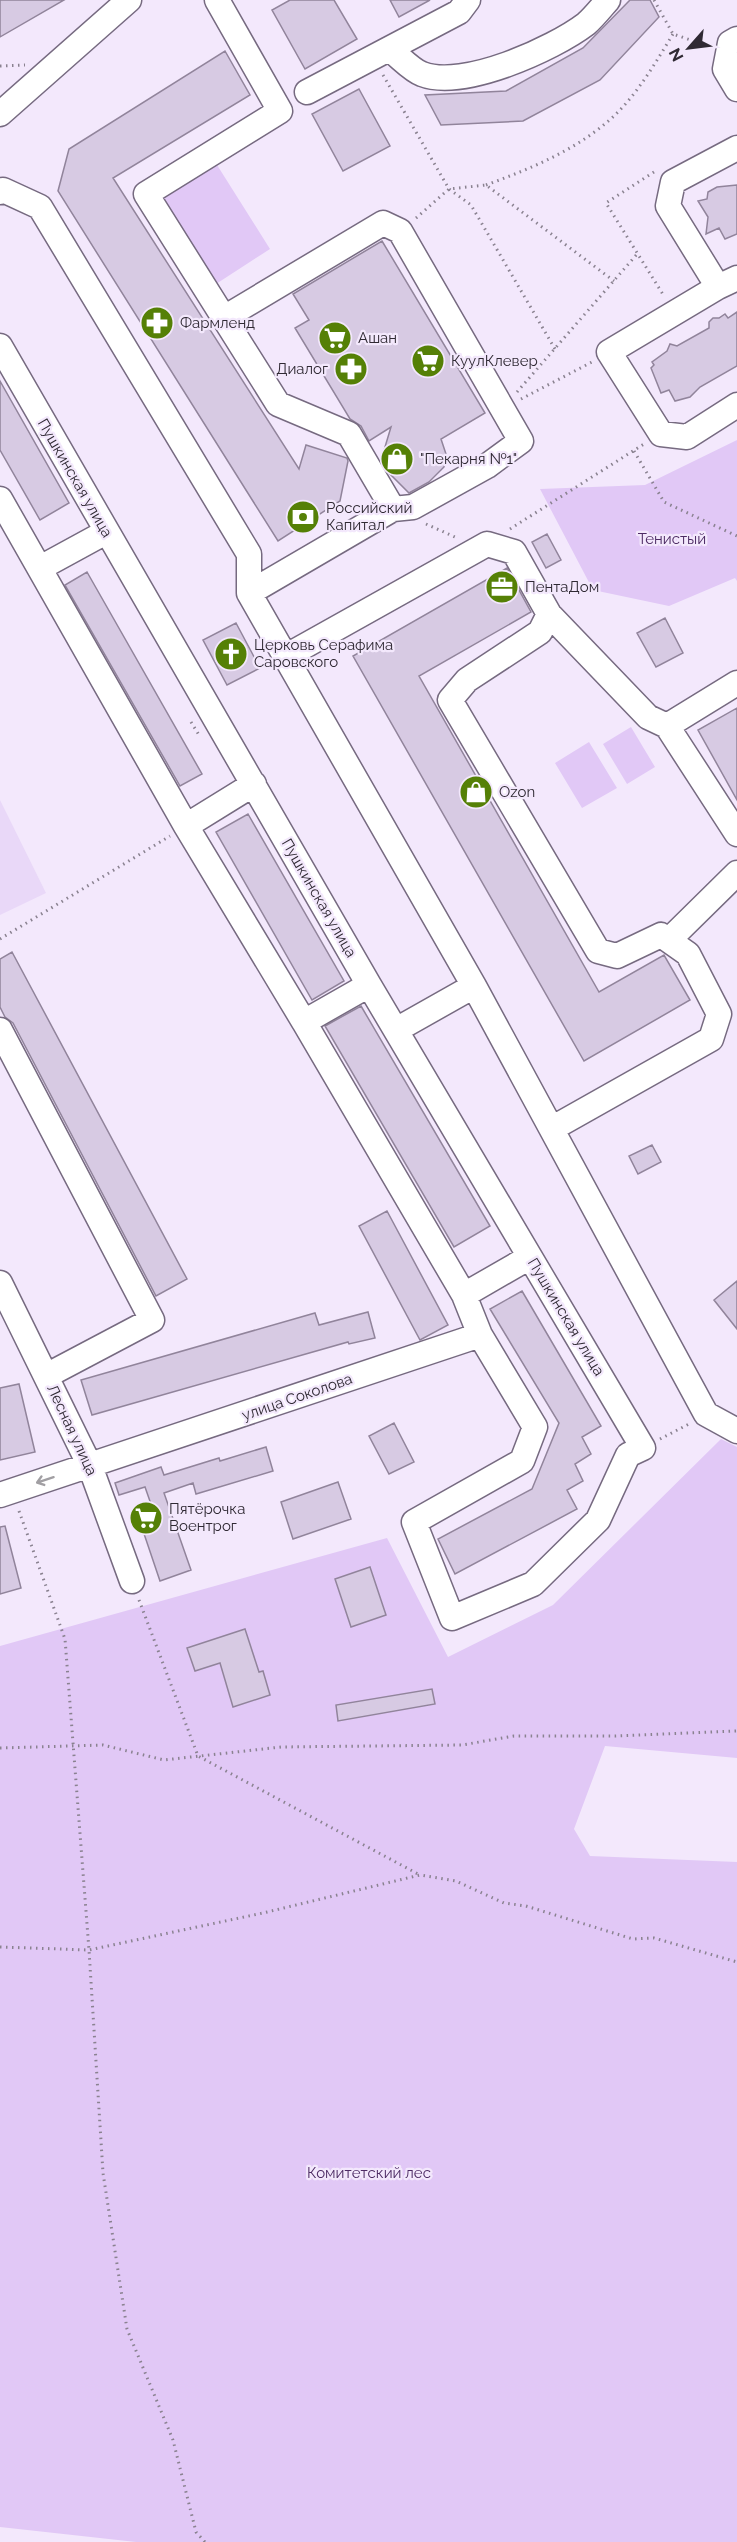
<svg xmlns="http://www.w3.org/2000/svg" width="737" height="2542" font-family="Raleway,sans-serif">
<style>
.built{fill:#e9d8f8}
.green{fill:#e1c8f6}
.building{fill:#d7cae3;stroke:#91849b;stroke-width:1.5}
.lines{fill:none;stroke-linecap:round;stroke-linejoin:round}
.minor-casing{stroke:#766a80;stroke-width:27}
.path{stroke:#8a8290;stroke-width:3;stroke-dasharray:1.5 4.5;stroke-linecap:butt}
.minor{stroke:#fff;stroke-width:24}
.oneway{stroke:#a19fa3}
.labels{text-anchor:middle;stroke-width:4.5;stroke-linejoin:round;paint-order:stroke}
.poi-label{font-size:15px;fill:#2f2933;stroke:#f3e8fc;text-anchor:start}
.street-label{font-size:15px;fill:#2f2933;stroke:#f3e8fc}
.park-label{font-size:15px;fill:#4d2b64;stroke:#f3e8fc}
</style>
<rect width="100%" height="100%" fill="#f3e8fc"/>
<path class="built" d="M0,800L46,893L0,915Z"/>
<path class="green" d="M212,157L270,249L216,284L158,192Z
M737,440V581L735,578L669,606L593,590L540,489L645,485Z
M631,727L655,767L627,784L603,744Z
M589,742L617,788L582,808L555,763Z
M721,1439L737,1447V1758L605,1746L574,1829L590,1856L737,1862V2542H136L0,2527V1646L387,1538L448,1657L553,1605Z"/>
<path class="building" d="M0,0H64L0,37Z
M290,0H334L357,39L305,69L272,10Z
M390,0H430L399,17Z
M630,0H650L659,17L600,80L523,121L441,125L425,95L506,91L583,48Z
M225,51L250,95L113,178L299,469L306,445L347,458L348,461L340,501L278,541L58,191L69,149Z
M359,89L390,146L343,171L312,114Z
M737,185V234L725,239L719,228L706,234L708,217L698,201L707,199L708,192L717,187Z
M382,241L485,413L441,439L446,454L444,467L429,482L409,493L389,473L382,457L391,427L369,441L361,426L350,419L295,328L309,320L293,294Z
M737,312V366L700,387L690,397L675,401L669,390L661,393L651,368L654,365L652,362L667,351L670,344L677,346L709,328V322L713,318H719L725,314L728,318Z
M0,381L69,503L40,520L0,450Z
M547,534L561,560L546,568L532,542Z
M507,568L531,612L419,676L599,992L664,955L690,1000L584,1061L353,656Z
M87,572L202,774L180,786L65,585Z
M665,618L683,653L656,667L637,633Z
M236,623L260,668L227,685L203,640Z
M737,708V800L698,730Z
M248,814L344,981L312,1000L216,832Z
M12,952L187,1279L156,1296L13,1023L5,1017L0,1007V959Z
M361,1006L490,1226L454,1247L325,1026Z
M652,1145L661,1162L638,1174L629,1156Z
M387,1211L448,1325L420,1340L359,1226Z
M737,1281V1329L714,1300Z
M522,1291L601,1426L582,1437L591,1454L575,1464L583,1481L567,1490L577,1509L455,1574L438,1539L532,1489L559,1423L490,1309Z
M368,1312L375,1338L349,1344L348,1342L92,1415L81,1380L315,1313L319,1325Z
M19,1384L35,1452L0,1460V1388Z
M394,1423L414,1462L389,1474L369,1436Z
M266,1447L273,1471L196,1494L193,1483L164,1493L191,1570L160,1581L137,1513L152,1507L145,1487L119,1495L115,1483L161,1467L164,1475L219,1458L220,1461Z
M338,1482L351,1519L293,1539L281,1502Z
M5,1526L21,1588L0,1594V1527Z
M370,1567L386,1615L351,1627L335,1579Z
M245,1629L259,1672L263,1671L270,1695L233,1707L220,1663L195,1671L187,1648Z
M432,1689L435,1704L338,1721L336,1705Z"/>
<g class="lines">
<g class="minor-casing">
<path id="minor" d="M737,39L730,43L725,69L737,89
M389,49C399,56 411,70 422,74C463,90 553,49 586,24C594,17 601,8 608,0
M307,92L459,12L468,0
M0,114L129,0
M737,148L673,182L668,206L718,287L609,352L661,434L687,437L737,405
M0,192L3,190L40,207L249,554V593L393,509L349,434L278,404L146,194L280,111L217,0
M718,287L737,278
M224,318L383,223L400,231L521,441L487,466L413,507L393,509
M0,346L369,985L643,1448L628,1455L598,1520L533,1584L452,1618L414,1522L522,1461L535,1427L480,1335L464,1295L304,1022L369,985
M0,499L186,826L304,1022
M40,568L106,532
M249,593L474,986L706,1414L737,1431
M549,614L648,717L667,726L737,683
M285,657L487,544L514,552L549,614L540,632L467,680L450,700L598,951L617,956L661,935L688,954L719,1014L711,1039L553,1128
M667,726L737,834
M186,826L254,784
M669,940L737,873
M0,1030L152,1320L46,1376
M396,1030L474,986
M0,1283L90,1466L132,1581
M464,1295L530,1257
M0,1495L480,1335"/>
</g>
<path class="path" d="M654,0L673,34L708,46
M0,66L25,65
M383,75L449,189L471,205L555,349
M654,172L606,203L664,296
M486,185C532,168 577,150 614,116C638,93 656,62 673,34
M416,218L449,189L486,185L614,281
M517,392L638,253
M521,399L592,362
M634,451L664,502L737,536
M426,524L455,537
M510,529L644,444
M191,722L199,735
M0,939L170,836
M660,1439L689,1424
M19,1511L65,1639L89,1950L103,2173L127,2329L173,2440L196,2532L205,2542
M139,1600L198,1756L418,1874
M0,1748L103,1745L164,1760L281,1747L462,1745L514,1736H615L737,1731
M0,1947L89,1950L263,1913L420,1875L456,1881L504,1903L526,1906L633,1939L654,1938L737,1962"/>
<use href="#minor" class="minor"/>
</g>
<defs><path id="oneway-shaft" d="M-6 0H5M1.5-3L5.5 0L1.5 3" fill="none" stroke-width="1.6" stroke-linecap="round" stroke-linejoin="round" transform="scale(1.5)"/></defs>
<use class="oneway" href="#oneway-shaft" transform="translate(45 1480) rotate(162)"/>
<defs>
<g id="pharmacy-disc" transform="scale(1.725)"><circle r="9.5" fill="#558006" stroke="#f3e8fc"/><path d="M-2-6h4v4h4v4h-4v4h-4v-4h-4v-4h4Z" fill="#fff"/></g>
<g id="supermarket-disc" transform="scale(1.725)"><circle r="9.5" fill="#558006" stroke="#f3e8fc"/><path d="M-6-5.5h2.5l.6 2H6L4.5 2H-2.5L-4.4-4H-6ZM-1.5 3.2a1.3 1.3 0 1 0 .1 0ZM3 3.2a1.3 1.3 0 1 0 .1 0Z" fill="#fff"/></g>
<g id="shop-disc" transform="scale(1.725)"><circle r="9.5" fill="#558006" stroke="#f3e8fc"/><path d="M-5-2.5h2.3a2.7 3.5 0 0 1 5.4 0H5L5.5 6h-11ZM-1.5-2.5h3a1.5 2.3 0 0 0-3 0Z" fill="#fff"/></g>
<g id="bank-disc" transform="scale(1.725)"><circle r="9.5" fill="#558006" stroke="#f3e8fc"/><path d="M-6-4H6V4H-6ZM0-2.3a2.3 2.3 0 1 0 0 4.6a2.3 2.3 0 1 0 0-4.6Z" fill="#fff"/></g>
<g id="office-disc" transform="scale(1.725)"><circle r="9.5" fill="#558006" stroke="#f3e8fc"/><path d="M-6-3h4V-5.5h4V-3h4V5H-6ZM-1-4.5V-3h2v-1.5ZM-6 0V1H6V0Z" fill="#fff"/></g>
<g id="church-disc" transform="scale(1.725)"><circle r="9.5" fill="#558006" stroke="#f3e8fc"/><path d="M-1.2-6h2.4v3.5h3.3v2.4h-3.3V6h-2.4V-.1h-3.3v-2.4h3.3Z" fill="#fff"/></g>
</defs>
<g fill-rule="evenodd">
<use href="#pharmacy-disc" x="157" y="323"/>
<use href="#supermarket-disc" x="335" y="338"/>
<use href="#supermarket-disc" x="428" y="361"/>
<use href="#pharmacy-disc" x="351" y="369"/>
<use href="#shop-disc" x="397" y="459"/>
<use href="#bank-disc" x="303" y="517"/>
<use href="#office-disc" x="502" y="587"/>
<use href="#church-disc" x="231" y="654"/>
<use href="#shop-disc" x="476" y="792"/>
<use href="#supermarket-disc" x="146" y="1518"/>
</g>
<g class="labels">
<g class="poi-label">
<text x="180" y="328">Фармленд</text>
<text x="358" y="343">Ашан</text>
<text x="451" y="366">КуулКлевер</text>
<text x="328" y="374" text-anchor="end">Диалог</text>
<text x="420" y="464">"Пекарня №1"</text>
<text x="326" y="513">Российский<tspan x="326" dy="17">Капитал</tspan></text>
<text x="525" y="592">ПентаДом</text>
<text x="254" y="650">Церковь Серафима<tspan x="254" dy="17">Саровского</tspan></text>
<text x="499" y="797">Ozon</text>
<text x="169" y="1514">Пятёрочка<tspan x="169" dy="17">Воентрог</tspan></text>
</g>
<g class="street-label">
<text transform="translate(75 478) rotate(60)" y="5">Пушкинская улица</text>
<text transform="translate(319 898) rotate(60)" y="5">Пушкинская улица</text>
<text transform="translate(566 1317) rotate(59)" y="5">Пушкинская улица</text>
<text transform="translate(297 1397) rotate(-19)" y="5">улица Соколова</text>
<text transform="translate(72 1430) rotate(65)" y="5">Лесная улица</text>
</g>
<g class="park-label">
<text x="672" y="544">Тенистый</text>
<text x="369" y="2178">Комитетский лес</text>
</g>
</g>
<g transform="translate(689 48) rotate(242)" stroke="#f3e8fc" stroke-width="4.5" paint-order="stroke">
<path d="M0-4.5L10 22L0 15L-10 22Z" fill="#2f2933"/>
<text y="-9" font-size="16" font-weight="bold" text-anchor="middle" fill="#2f2933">N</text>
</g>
</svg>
